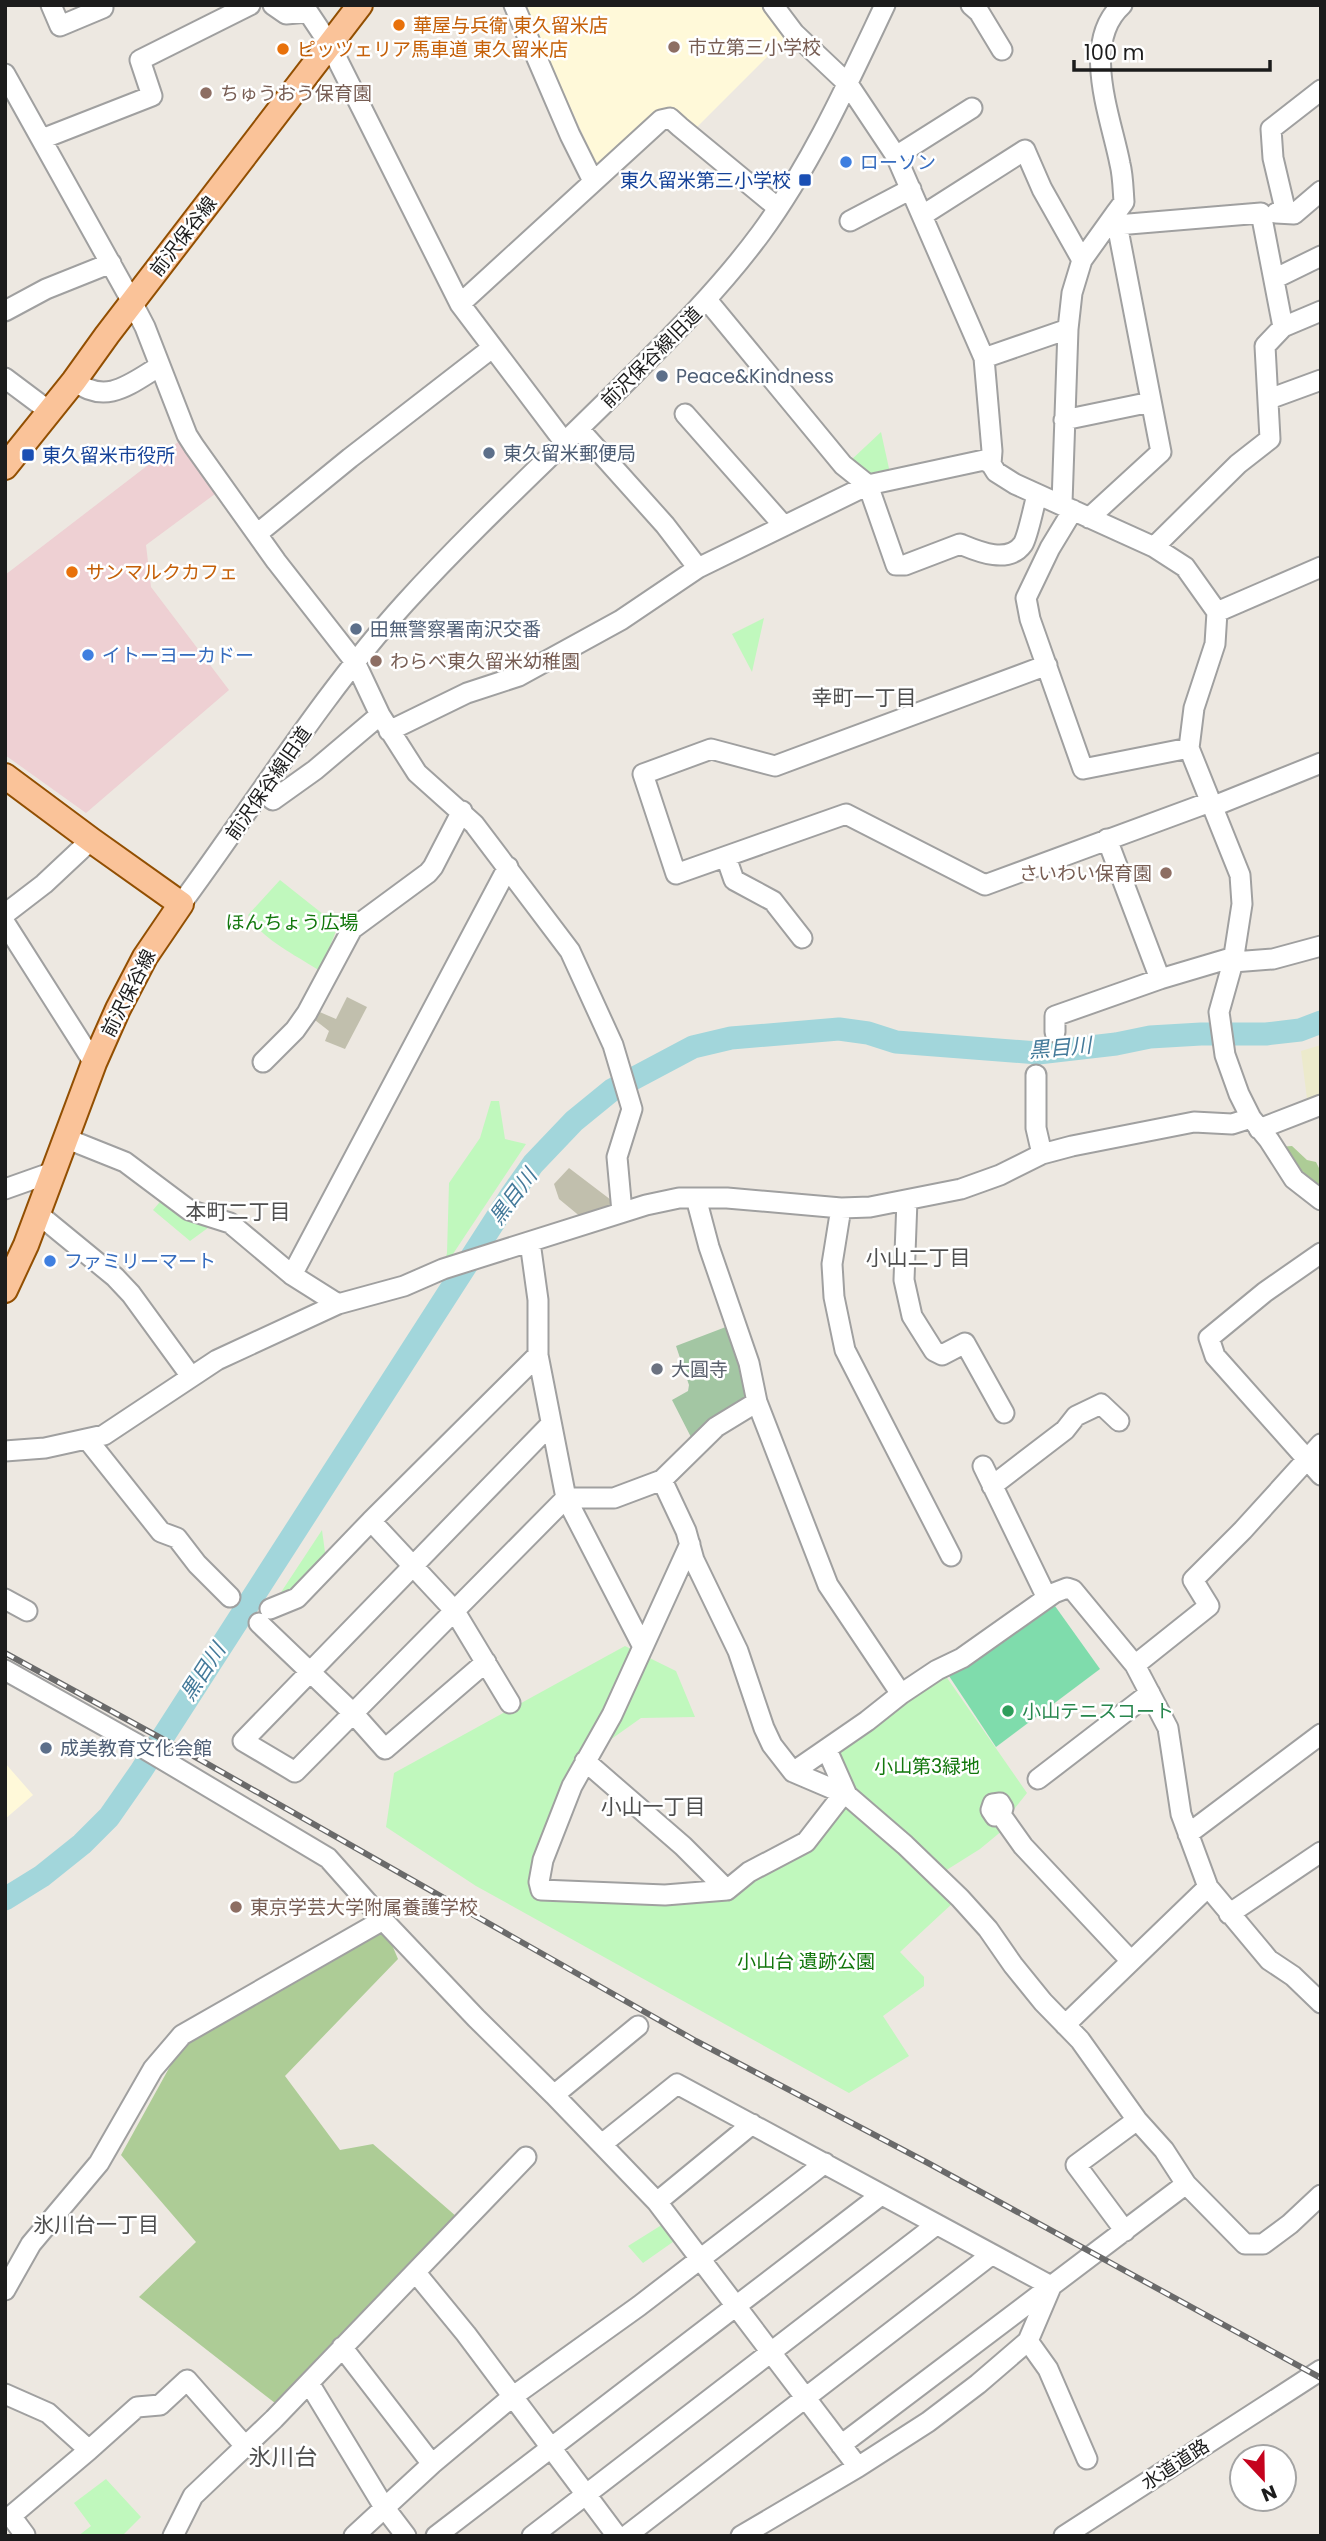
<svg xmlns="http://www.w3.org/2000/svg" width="1326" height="2541" font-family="Poppins,'Noto Sans JP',sans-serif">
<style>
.commercial{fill:#eed0d3}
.education{fill:#fff9d9}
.construction{fill:#c1bfad}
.farmland{fill:#eceacc}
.forest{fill:#adcc96}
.cemetery{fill:#a3c6a3}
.park{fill:#c0f8bd}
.pitch{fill:#7fdcac}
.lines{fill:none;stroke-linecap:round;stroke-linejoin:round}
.river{stroke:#a2d6db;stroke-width:23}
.minor-casing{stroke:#a0a0a0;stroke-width:23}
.major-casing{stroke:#924f02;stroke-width:28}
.minor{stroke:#fff;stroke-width:19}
.major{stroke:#fac399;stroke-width:24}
.rail-casing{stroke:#6a6a6a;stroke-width:6}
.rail{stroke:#fff;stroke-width:3.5;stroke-dasharray:10;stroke-linecap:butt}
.food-dot{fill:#e8710a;stroke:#fff;stroke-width:2.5}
.education-dot{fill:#8d6e63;stroke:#fff;stroke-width:2.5}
.shop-dot{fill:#3f7fe0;stroke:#fff;stroke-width:2.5}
.transit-dot{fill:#1a4fb4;stroke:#fff;stroke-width:2.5}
.service-dot{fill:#5c6f8a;stroke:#fff;stroke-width:2.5}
.worship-dot{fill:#6b7280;stroke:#fff;stroke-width:2.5}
.leisure-dot{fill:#2e9e5b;stroke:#fff;stroke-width:2.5}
.labels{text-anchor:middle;stroke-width:5;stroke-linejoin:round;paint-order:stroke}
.food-label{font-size:19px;fill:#c56008;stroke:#fff;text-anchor:start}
.education-label{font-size:19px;fill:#785e54;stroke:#fff;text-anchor:start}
.shop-label{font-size:19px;fill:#366cbe;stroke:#fff;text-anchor:start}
.transit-label{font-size:19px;fill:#164399;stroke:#fff;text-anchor:end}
.street-label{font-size:19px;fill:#1c1c1c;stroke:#fff}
.service-label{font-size:19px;fill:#4e5e75;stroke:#fff;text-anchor:start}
.park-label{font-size:19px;fill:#12770c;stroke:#fff}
.worship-label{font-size:19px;fill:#5b616d;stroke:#fff;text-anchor:start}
.leisure-label{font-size:19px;fill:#27864d;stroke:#fff;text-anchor:start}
.neighbourhood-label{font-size:21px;fill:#4f4f4f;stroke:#fff}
.water-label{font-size:21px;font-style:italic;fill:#447a9a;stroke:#fff}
.quarter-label{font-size:23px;fill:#4f4f4f;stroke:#fff}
</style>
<rect width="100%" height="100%" fill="#ede8e1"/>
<path class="commercial" d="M182,439L219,491L146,545L151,587L229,690L86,813L5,755V575Z"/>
<path class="education" d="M524,5H765L789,35L695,129L668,108L599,170Z
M5,1763L33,1795L5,1819Z"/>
<path class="construction" d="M347,997L367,1007L345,1049L325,1041L329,1031L311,1017L315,1010L336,1019Z
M569,1168L615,1203L611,1209L582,1218L559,1199L554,1184Z"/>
<path class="farmland" d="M1321,1045V1101L1308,1107L1301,1051Z"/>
<path class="forest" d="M1292,1146L1307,1160L1316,1162L1321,1172V1193L1297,1176L1278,1147Z
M385,1928L398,1959L285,2076L340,2150L373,2144L457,2217L275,2403L139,2297L196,2242L121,2155L184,2041Z"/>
<path class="cemetery" d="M731,1325L752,1398L694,1443L672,1400L688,1391L689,1385L676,1346Z"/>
<path class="park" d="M881,432L890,473C871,476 864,474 850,461Z
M764,618L752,672L732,634Z
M280,880L338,926L320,971C297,956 261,939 248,915Z
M491,1101H499L505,1139L526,1144L443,1269L447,1253L449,1183L480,1138Z
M165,1196L216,1222L190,1241L153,1210Z
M322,1530L327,1567L270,1609Z
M625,1646L676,1671L695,1717L641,1718L579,1762L541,1848L529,1885L558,1902L605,1896L676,1904L732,1899L748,1881L779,1869L803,1853L841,1804L954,1902L900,1952L924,1977V1986L883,2016L909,2056L849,2093L476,1886L386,1827L394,1773Z
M943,1672L1027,1793L1011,1813L1003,1830L980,1849L945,1871L852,1790L835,1755Z
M668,2221L680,2237L643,2263L628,2246Z
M106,2479L141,2517L122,2536H78L91,2526L74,2503Z"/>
<path class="pitch" d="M1055,1606L1100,1669L996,1747L949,1676Z"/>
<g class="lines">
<path class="river" d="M5,1899L42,1876L82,1844L109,1817L141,1771L512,1194L533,1164L574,1121L612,1090L693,1047L731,1038L839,1029L868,1033L896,1042L1038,1053L1116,1044L1150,1037L1201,1034H1266L1300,1030L1321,1022"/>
<g class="minor-casing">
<path id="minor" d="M51,5L60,26L103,8
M273,5L286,14L308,12L330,45L460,304L565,443
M514,5L570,135L593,181
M773,5L794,33L848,84L896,156L984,358L992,451L991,464
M971,5L979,12L1002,50
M5,74L132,302L145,327L187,435L194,446L276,561L355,662L380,715L417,773L474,824L570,951L613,1045L632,1109L617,1157L622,1212
M42,139L152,96L140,60L250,5
M896,156L972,108
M1276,213L1294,214L1321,191
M1286,213L1273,158L1271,129L1321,90
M923,215L1025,150L1042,189L1082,260
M850,221L911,189
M1117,225L1261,213L1283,327
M1274,279L1321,256
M707,300L843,465L868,485L896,565H905L960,544C977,551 1008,565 1023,544C1028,536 1034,505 1037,495
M460,304L661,120L670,118L680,127L778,208
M5,311L46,289L111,263
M1068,329L1072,293L1082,260L1115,214
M984,358L1068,329L1062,503
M5,378L49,411
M74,381C107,406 131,383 160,366
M1269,399L1321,380
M685,414L784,526
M1064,420L1151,402
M579,429L665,525L698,568
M1073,510L1050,548L1026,598L1030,619L1083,769L1189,748
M1089,518L1161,452L1115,214L1124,202C1123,189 1123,176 1120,164C1111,117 1080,43 1122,5
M257,534L350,458L492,348
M1154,547L1238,464L1270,439L1265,346L1283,327L1321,311
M1217,612L1321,567
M1047,665L775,766L711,749L643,774L676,874L846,814L985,885L1210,802L1219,804L1321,763
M389,731L467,693L519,676L621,620L698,568L868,485L984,460L991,464L996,472L1015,484L1154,547L1185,567L1217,612L1215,644L1194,708L1189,748L1240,875L1242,904L1233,962L1219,1012L1225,1055L1239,1094L1251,1118L1269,1140L1294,1179L1321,1200
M262,791L273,800L315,770L380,715
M1107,839L1160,979
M726,857L734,880L773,901L802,938
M181,904C255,804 321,696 405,603C476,525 555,453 629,379C676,332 722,286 761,233C812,163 848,83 885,5
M5,914L44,884L91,840
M5,923L94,1063
M1233,962L1273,959L1321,946
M1055,1032V1016L1160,979L1234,957
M263,1062L295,1030L307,1013L352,929L428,873L433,867L462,811
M1036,1075V1128L1042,1154
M1259,1129L1321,1105
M65,1138L125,1162L189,1210L230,1223L292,1275L338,1304
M5,1189L53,1172
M696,1198L709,1247L749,1363L757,1402L828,1585L901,1694
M907,1200L904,1280L912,1316L934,1351L942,1355L965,1343L1004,1413
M841,1208L832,1264L834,1297L845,1350L951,1556
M37,1213L115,1277L131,1294L190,1375
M530,1242L538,1300V1355L566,1498L642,1645
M1321,1253L1265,1292L1209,1338L1215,1356L1321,1475
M292,1275L508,867
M551,1424L243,1741L295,1772L566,1498H614L662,1480L716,1427L757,1402
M87,1439L161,1532L177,1538L197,1564L230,1597
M5,1451L45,1448L104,1435L217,1360L338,1304L404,1286L443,1269L646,1205L679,1198H727L841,1208L870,1207L961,1189L1000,1175L1042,1154L1072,1146L1194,1122L1232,1124L1251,1118
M983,1466L1047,1598
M662,1480L686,1531L694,1560L738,1651L764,1728L772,1745L793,1772L867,1721L901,1694L937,1670L962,1658L1054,1593L1067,1588L1073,1590L1135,1665L1168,1728L1181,1814L1208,1887L1269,1960L1293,1976L1321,2003
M992,1486L1065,1430L1076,1416L1101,1404L1119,1421
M371,1521L454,1610L510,1703
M690,1544L612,1715L572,1786L543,1860L539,1882L541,1890L665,1895L727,1890L749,1872L806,1842L844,1793
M5,1599L27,1611
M270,1609L297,1598L371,1521L538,1355
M259,1623L353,1713L385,1749L486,1662
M1135,1665L1209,1606L1193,1580L1243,1530L1321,1444
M5,1670L135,1743L328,1858L383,1920L476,2018L554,2095L657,2202L858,2467
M827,1750L847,1795
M585,1761L683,1846L727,1890
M793,1772L847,1795L905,1845L960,1898L988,1929L1013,1965L1043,2002L1080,2040L1137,2120L1164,2150L1186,2184L1245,2244H1263L1290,2224L1321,2195
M1038,1779L1150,1693
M1001,1815L995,1816L991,1810L993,1804L1000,1803L1003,1808L1001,1815L1023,1846L1131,1961
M1188,1834L1321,1734
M1229,1914L1321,1852
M1065,2025L1208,1887
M554,2095L638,2026
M602,2144L677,2084L1051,2286
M657,2202L752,2124
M1125,2231L1076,2165L1137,2120
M416,2273L466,2334L617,2536
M5,2290L31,2244L99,2163L153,2069L182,2035L383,1920
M1028,2341L1048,2369L1087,2459
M342,2347L432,2464
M309,2383L384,2507L406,2536
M5,2394L48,2413L89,2450L137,2407L160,2405L187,2380L245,2446
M841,2445L1186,2184
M23,2536L25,2535L11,2516L89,2450
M173,2536L193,2496L274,2419L526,2157
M354,2536L432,2464L512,2397L639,2306L825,2163
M436,2536L881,2195
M532,2536L936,2225
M626,2536L991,2255
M741,2536L858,2467L928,2422L978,2384L1028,2341L1051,2287
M1064,2536L1321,2370"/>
</g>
<g class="major-casing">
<path id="major" d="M5,467L74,381L107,335L360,5
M5,776L91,840L181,904L145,957L118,1009L94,1063L26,1245L5,1290"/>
</g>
<use href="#minor" class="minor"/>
<use href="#major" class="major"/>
<g class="rail-casing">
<path id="rail" d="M5,1653L190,1754L696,2041L928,2163L1321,2378"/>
</g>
<use href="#rail" class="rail"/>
</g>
<g class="food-dot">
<circle cx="399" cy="25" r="7"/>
<circle cx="283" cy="49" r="7"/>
<circle cx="72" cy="572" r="7"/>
</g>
<g class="education-dot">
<circle cx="674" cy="47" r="7"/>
<circle cx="206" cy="93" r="7"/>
<circle cx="376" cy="661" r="7"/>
<circle cx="1166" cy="873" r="7"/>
<circle cx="236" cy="1907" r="7"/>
</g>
<g class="shop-dot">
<circle cx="846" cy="162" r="7"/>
<circle cx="88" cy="655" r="7"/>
<circle cx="50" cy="1261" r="7"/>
</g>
<g class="transit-dot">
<rect x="798" y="173" width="14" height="14" rx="3.5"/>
<rect x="21" y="448" width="14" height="14" rx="3.5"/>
</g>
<g class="service-dot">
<circle cx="662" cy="376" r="7"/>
<circle cx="489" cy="453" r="7"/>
<circle cx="356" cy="629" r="7"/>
<circle cx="46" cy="1748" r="7"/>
</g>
<circle class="worship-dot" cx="657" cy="1369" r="7"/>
<circle class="leisure-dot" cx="1008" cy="1711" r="7"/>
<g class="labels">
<g class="food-label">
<text x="413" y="32">華屋与兵衛 東久留米店</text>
<text x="297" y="56">ピッツェリア馬車道 東久留米店</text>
<text x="86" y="579">サンマルクカフェ</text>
</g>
<g class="education-label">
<text x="688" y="54">市立第三小学校</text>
<text x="220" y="100">ちゅうおう保育園</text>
<text x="390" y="668">わらべ東久留米幼稚園</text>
<text x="1152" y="880" text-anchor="end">さいわい保育園</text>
<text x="250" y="1914">東京学芸大学附属養護学校</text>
</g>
<g class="shop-label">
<text x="860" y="169">ローソン</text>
<text x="102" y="662">イトーヨーカドー</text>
<text x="64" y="1268">ファミリーマート</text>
</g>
<g class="transit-label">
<text x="791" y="187">東久留米第三小学校</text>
<text x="42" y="462" text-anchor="start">東久留米市役所</text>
</g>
<g class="street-label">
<text transform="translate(183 236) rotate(-52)" y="7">前沢保谷線</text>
<text transform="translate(651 357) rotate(-45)" y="7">前沢保谷線旧道</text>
<text transform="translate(268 783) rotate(-55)" y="7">前沢保谷線旧道</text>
<text transform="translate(128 993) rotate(-63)" y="7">前沢保谷線</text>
<text transform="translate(1175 2464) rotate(-33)" y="7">水道道路</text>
</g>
<g class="service-label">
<text x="676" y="383">Peace&amp;Kindness</text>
<text x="503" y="460">東久留米郵便局</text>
<text x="370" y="636">田無警察署南沢交番</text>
<text x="60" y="1755">成美教育文化会館</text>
</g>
<g class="park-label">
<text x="292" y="929">ほんちょう広場</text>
<text x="927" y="1773">小山第3緑地</text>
<text x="806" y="1968">小山台 遺跡公園</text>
</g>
<g class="worship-label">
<text x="671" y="1376">大圓寺</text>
</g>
<g class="leisure-label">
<text x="1022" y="1718">小山テニスコート</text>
</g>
<g class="neighbourhood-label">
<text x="864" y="705">幸町一丁目</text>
<text x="238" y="1219">本町二丁目</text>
<text x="918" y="1265">小山二丁目</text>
<text x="653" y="1814">小山一丁目</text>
<text x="96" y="2232">氷川台一丁目</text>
</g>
<g class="water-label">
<text transform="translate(1060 1048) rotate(-5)" y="7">黒目川</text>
<text transform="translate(513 1197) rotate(-53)" y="7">黒目川</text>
<text transform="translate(203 1672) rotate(-57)" y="7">黒目川</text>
</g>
<g class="quarter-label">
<text x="283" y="2465">氷川台</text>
</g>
</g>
<rect width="1326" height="2541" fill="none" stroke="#1c1c1c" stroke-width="14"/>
<g transform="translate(1263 2478) rotate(158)"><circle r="33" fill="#ffffff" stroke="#a4a4a4" stroke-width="2"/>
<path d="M0-5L12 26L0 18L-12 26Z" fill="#c5031d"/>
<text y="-10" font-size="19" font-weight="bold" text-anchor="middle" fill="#1c1c1c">N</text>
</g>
<path d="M1074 60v10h196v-10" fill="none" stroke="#1c1c1c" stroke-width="3.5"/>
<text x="1084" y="60" font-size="21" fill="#1c1c1c" stroke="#ffffff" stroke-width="5" paint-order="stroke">100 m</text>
</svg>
